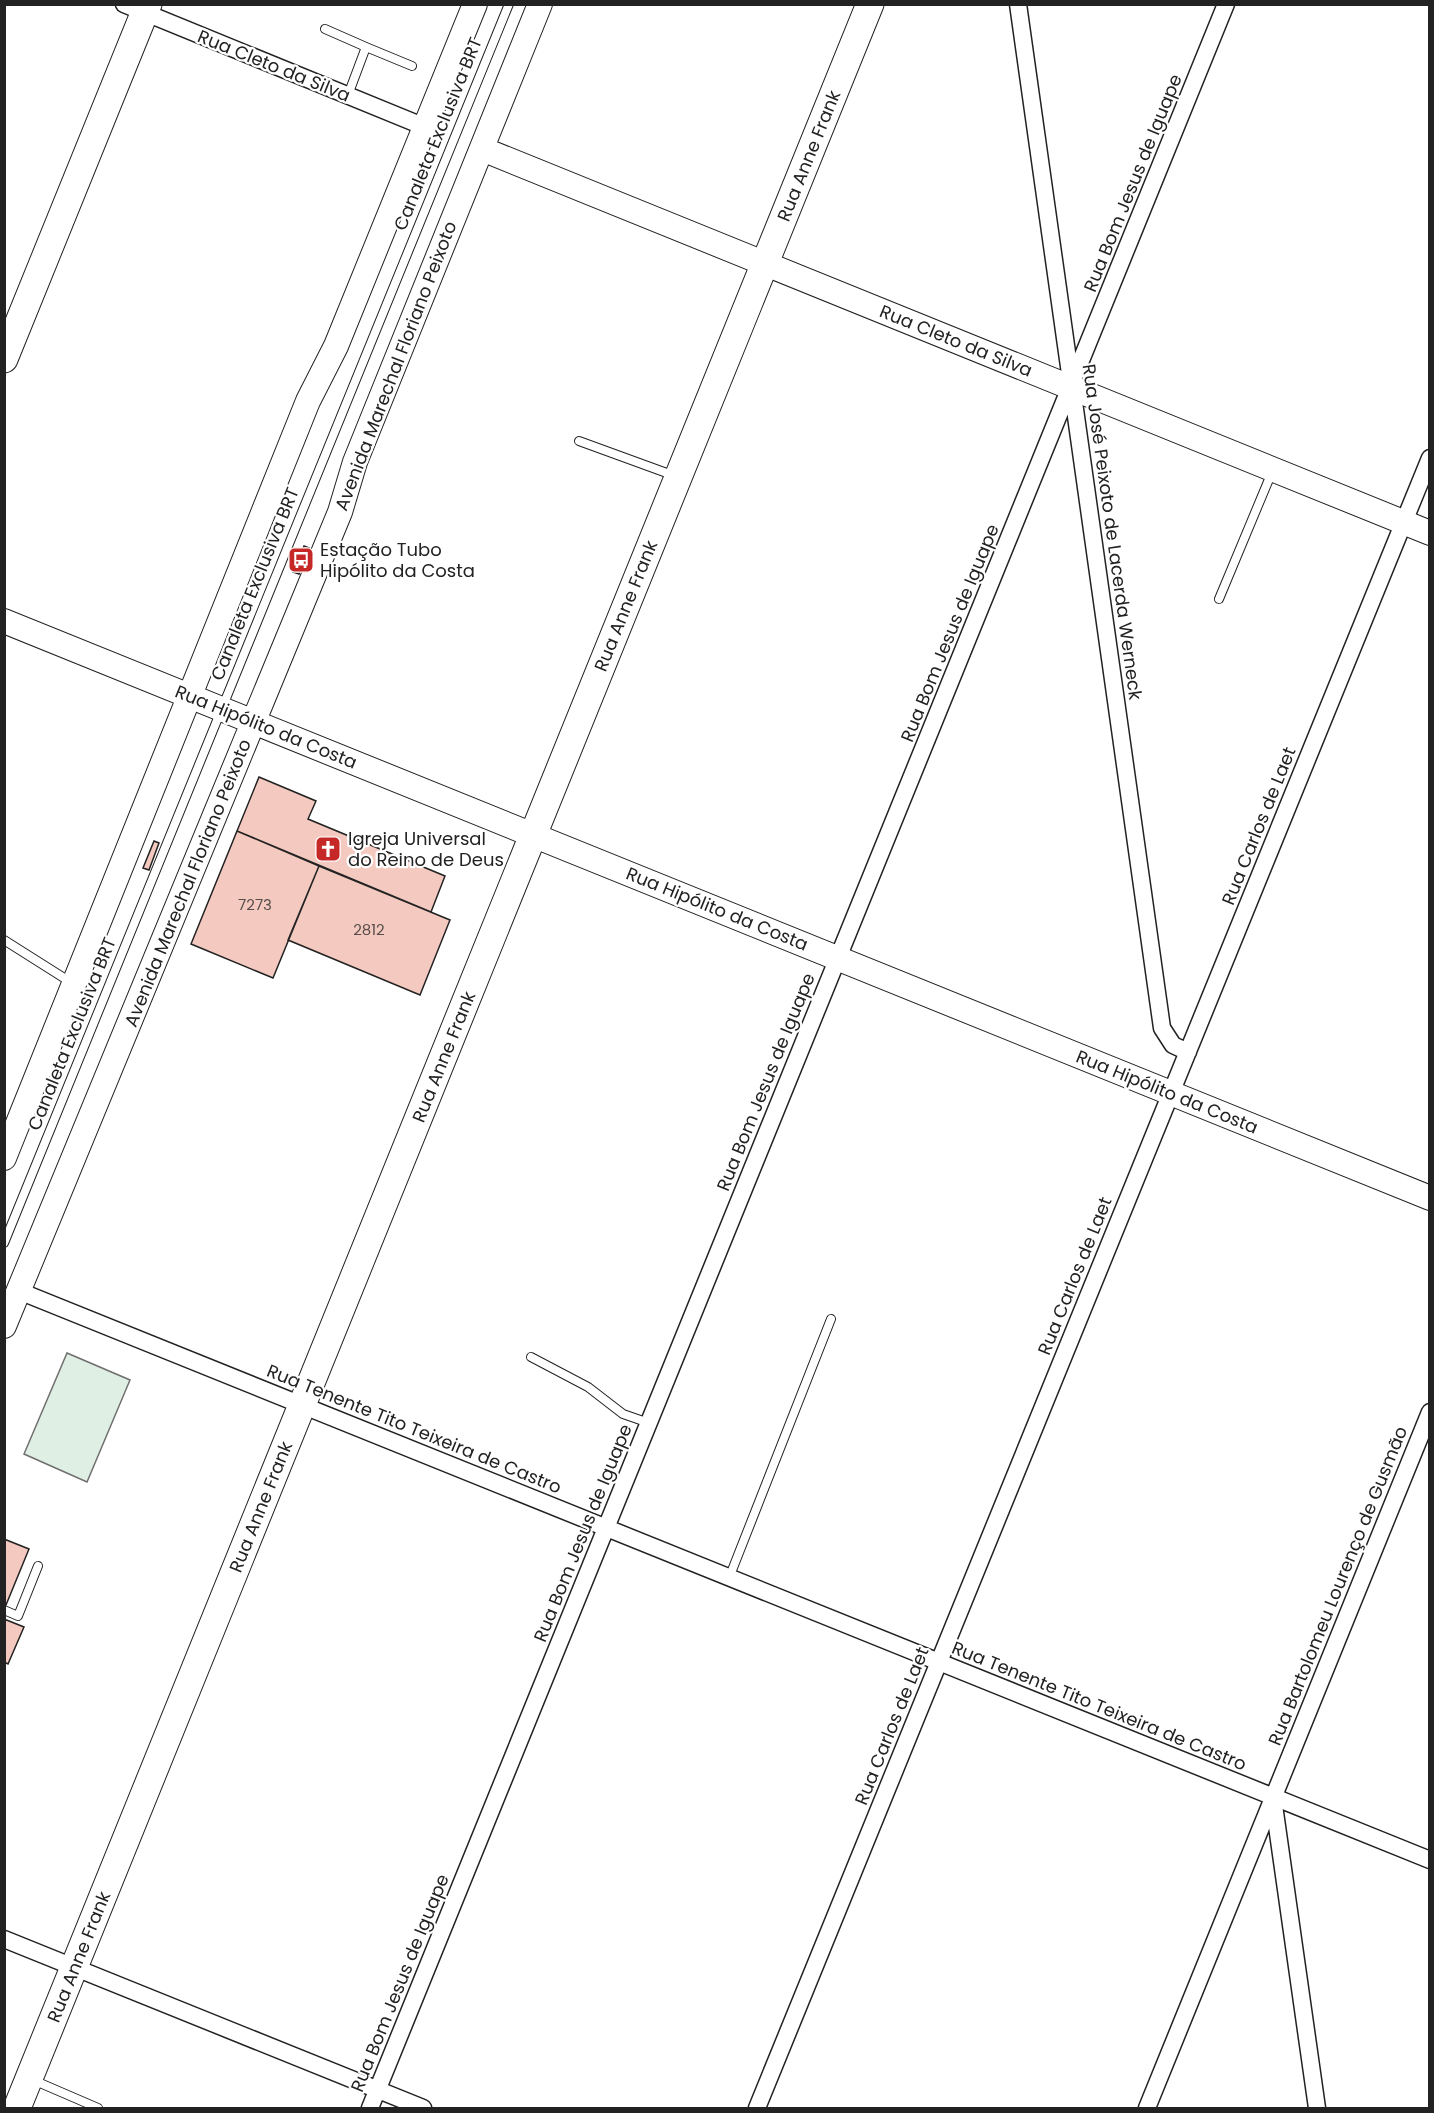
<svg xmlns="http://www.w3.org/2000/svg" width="1434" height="2113" font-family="Poppins,sans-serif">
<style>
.green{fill:#e0efe3;stroke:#6f6f6f;stroke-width:1.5}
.building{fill:#f3c9c0;stroke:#222;stroke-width:1.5}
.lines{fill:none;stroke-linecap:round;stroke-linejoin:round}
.lane-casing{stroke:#222;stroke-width:10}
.street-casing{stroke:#222;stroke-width:19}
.secondary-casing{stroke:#222;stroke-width:26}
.primary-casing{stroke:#222;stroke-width:29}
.lane{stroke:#fff;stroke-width:8}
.street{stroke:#fff;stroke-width:16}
.secondary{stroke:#fff;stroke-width:24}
.primary{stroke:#fff;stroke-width:27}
.labels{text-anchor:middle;stroke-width:4.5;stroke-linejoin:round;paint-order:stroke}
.number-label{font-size:15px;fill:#564c4a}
.street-label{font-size:18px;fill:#222;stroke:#fff}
.poi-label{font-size:18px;fill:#222;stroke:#fff;text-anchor:start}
</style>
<rect width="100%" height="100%" fill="#fff"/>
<path class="green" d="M67,1353L130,1380L87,1482L24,1454Z"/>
<path class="building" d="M304,546L309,548L299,574L293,572Z
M259,777L316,801L308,819L445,876L431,912L237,831Z
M237,831L319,866L273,978L191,944Z
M154,841L159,843L149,870L143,868Z
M319,866L450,920L420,995L288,940Z
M4,1539L29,1549L6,1605L4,1604Z
M4,1619L24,1627L8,1664L4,1662Z"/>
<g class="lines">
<g class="lane-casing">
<path id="lane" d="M325,29L366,47L348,95
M366,47L412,66
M579,441L675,476
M1219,599L1272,472
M4,940L72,983
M4,1243L509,4
M531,1357L588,1387L623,1414L649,1423
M729,1578L831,1319
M4,1610L18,1616L38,1566
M33,2080L98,2108"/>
</g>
<g class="street-casing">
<path id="street" d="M124,4L425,127
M1018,4L1162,1028L1173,1045L1188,1052
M19,1291L1430,1860
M1273,1798L1317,2108
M4,1939L423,2108
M370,2108L1226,4
M757,2108L1430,458
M1147,2108L1430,1412"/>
</g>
<g class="secondary-casing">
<path id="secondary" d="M482,149L1430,533
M4,621L1430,1198
M4,1158L308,401L336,346L475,4
M4,1326L340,512L355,462L540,4"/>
</g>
<g class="primary-casing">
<path id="primary" d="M4,359L148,4
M17,2108L870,4"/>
</g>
<use href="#lane" class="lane"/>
<use href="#street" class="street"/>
<use href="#secondary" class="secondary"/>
<use href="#primary" class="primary"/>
</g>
<defs>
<g id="bus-square" transform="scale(1.35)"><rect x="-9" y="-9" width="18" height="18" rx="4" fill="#c62828" stroke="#fff"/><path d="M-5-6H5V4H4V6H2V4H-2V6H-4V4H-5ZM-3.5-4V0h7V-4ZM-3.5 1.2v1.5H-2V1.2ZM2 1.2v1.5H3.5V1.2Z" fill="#fff"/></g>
<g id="church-square" transform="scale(1.35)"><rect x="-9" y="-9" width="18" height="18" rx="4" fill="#c62828" stroke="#fff"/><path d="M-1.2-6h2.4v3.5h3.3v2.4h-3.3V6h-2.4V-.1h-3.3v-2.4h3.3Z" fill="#fff"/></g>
</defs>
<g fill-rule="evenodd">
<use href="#bus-square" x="301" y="560"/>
<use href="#church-square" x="328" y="849"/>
</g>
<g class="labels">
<g class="number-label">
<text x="255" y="910">7273</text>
<text x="369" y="935">2812</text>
</g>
<g class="street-label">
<text transform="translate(274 66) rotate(22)" y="6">Rua Cleto da Silva</text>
<text transform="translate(438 134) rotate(-68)" y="6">Canaleta Exclusiva BRT</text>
<text transform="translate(809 156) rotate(-68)" y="6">Rua Anne Frank</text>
<text transform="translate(1133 183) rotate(-68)" y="6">Rua Bom Jesus de Iguape</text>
<text transform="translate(956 341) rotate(22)" y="6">Rua Cleto da Silva</text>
<text transform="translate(396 366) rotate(-69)" y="6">Avenida Marechal Floriano Peixoto</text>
<text transform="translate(1112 532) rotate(82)" y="6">Rua José Peixoto de Lacerda Werneck</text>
<text transform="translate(255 584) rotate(-68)" y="6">Canaleta Exclusiva BRT</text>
<text transform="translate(626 606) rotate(-68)" y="6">Rua Anne Frank</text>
<text transform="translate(950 633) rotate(-68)" y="6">Rua Bom Jesus de Iguape</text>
<text transform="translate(266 727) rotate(22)" y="6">Rua Hipólito da Costa</text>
<text transform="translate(1259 826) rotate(-68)" y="6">Rua Carlos de Laet</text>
<text transform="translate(188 883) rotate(-68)" y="6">Avenida Marechal Floriano Peixoto</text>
<text transform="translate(717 909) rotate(22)" y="6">Rua Hipólito da Costa</text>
<text transform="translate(72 1034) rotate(-68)" y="6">Canaleta Exclusiva BRT</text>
<text transform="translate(444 1057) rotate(-68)" y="6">Rua Anne Frank</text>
<text transform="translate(766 1082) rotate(-68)" y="6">Rua Bom Jesus de Iguape</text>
<text transform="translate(1167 1092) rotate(22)" y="6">Rua Hipólito da Costa</text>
<text transform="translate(1075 1276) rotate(-68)" y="6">Rua Carlos de Laet</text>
<text transform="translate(414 1429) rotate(22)" y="6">Rua Tenente Tito Teixeira de Castro</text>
<text transform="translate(261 1507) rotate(-68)" y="6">Rua Anne Frank</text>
<text transform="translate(583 1533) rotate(-68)" y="6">Rua Bom Jesus de Iguape</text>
<text transform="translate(1338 1586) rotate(-68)" y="6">Rua Bartolomeu Lourenço de Gusmão</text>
<text transform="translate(1099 1706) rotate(22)" y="6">Rua Tenente Tito Teixeira de Castro</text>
<text transform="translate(892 1726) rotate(-68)" y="6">Rua Carlos de Laet</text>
<text transform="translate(79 1957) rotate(-68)" y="6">Rua Anne Frank</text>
<text transform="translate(400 1983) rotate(-68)" y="6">Rua Bom Jesus de Iguape</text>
</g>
<g class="poi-label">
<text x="320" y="556">Estação Tubo<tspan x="320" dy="21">Hipólito da Costa</tspan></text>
<text x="348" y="845">Igreja Universal<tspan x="348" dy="21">do Reino de Deus</tspan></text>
</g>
</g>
<rect width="1434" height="2113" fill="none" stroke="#222222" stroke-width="12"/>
</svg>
